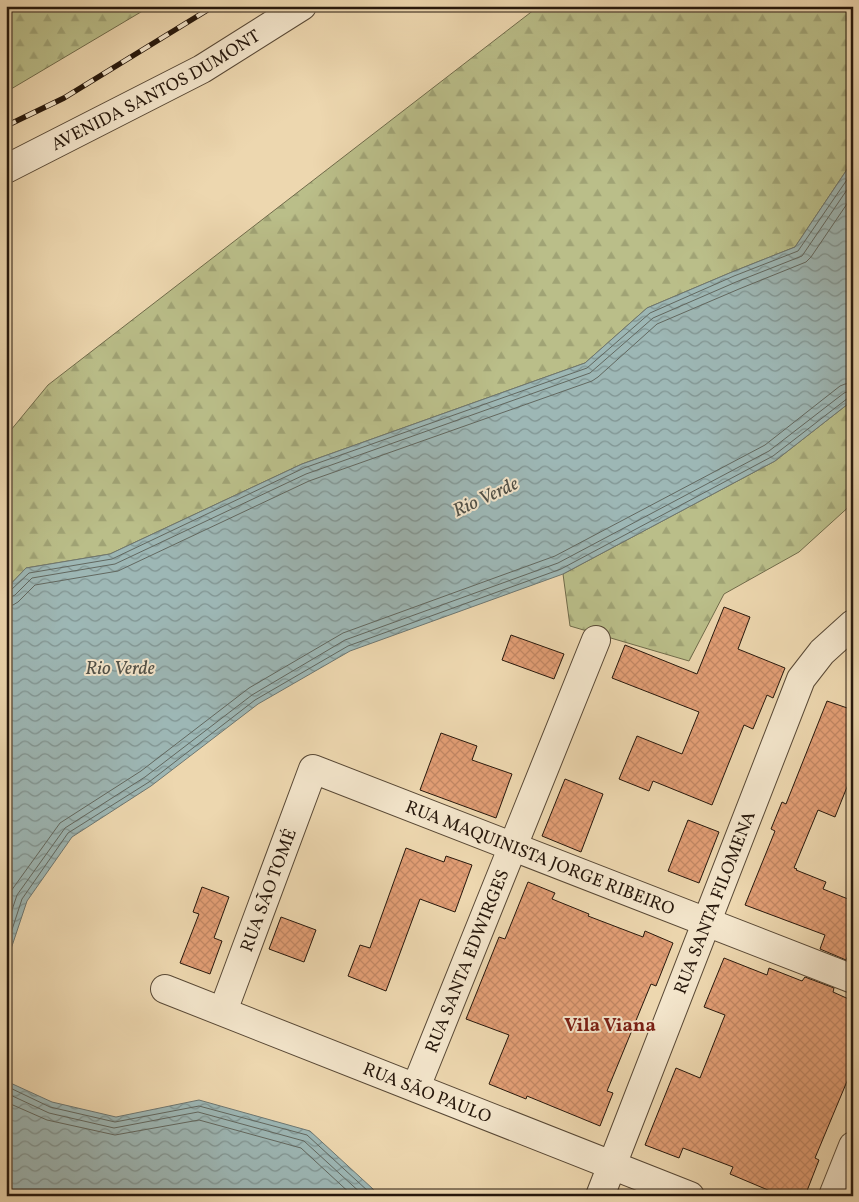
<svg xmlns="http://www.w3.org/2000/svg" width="859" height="1202" font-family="Vollkorn,serif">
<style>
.forest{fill:url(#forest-firs);stroke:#706b4a}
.water{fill:url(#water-waves);stroke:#6e7771}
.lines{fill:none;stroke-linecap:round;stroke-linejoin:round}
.shore{stroke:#626860;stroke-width:1}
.building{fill:url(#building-cross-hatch);stroke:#27180c}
.minor-casing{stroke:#584835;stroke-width:30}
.minor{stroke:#f3e5cb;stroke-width:28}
.rail-casing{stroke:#27180c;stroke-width:5.5}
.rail{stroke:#f3e5cb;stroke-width:4;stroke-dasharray:11;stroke-linecap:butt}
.labels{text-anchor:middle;stroke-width:4;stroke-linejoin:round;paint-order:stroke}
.street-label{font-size:18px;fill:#27180c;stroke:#f3e5cb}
.water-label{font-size:19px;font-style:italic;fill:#505047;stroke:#f3e5cb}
.neighbourhood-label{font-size:19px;font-weight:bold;fill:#7a1f14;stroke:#f3e5cb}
</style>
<defs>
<pattern id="forest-firs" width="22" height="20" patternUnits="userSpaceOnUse" patternTransform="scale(1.25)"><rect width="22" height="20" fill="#babe89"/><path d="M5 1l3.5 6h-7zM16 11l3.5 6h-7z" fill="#a0a375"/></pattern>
<pattern id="water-waves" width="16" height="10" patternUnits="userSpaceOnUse" patternTransform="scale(1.25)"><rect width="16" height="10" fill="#9db7b5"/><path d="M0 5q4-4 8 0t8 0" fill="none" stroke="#809492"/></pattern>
<pattern id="building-cross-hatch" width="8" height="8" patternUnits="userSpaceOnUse" patternTransform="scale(1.25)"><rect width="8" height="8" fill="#e29e75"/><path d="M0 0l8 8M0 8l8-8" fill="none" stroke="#c28764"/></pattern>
</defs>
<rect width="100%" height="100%" fill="#edd7af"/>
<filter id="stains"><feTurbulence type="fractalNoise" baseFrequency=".004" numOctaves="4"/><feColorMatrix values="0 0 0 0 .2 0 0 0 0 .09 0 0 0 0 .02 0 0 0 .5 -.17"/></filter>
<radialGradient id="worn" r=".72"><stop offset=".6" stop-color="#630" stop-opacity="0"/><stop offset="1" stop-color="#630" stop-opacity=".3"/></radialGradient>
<path class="forest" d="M6,6H151L6,92Z
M853,6V164L848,168L795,247L732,272L647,308L585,363L302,464L110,554L26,568L6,589V436L48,385L539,6Z
M853,400V503L799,552L724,594L689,661L570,626L563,574L775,461Z"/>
<path class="water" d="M853,164V400L775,461L563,574L350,651L258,704L151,786L72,837L27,901L6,964V589L26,568L110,554L302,464L585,363L647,308L732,272L795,247L848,168Z
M6,1081L52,1102L116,1117L199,1100L310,1131L373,1189L378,1196H6Z"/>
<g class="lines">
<path class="shore" d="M6,592L11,590L29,573L112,559L304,468L587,368L650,313L734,276L798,251L853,171
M6,598L11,597L15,595L32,578L115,564L306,474L590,373L653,318L736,282L802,256L853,181
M6,605H13L18,602L35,585L118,571L309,481L592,381L598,377L657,324L739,289L806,262L811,257L853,195
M6,903L11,891L60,823L141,771L249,688L343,633L555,556L765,445L840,386L845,384L853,383
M6,928L17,895L65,828L145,777L252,695L345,640L558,563L769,451L844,393L853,390
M6,948L22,899L68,833L149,782L255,700L348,646L561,569L773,456L848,398L853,397
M6,1086L50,1107L115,1122L199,1106L307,1135L369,1192L372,1196
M6,1093L49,1113L114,1128L198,1112L304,1141L364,1196
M6,1102L47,1120L115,1135L199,1120L301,1148L353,1196"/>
</g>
<path class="building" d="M724,607L750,617L738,649L785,668L773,698L767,695L753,729L744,725L712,805L653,781L649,791L619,779L637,736L682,754L699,712L612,678L625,645L697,674Z
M511,635L564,654L554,679L502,660Z
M827,701L853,710V772L835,817L818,810L794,868L797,869L796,870L826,882L823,889L853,901V943L846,960L820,949L825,935L745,905L775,831L771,829L782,802L786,804Z
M441,733L477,746L472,760L512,774L496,818L420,790Z
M565,779L603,794L581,852L542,836Z
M688,820L719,832L699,883L668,871Z
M406,848L444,862L446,856L472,865L455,912L420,899L386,991L348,976L360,945L370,948Z
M528,882L555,893L552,899L589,914L588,916L643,937L645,931L673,943L656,986L651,984L607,1091L613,1093L600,1126L527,1096L526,1099L489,1084L509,1035L466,1019L499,937L505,939Z
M202,887L229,897L214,938L222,941L210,974L180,963L199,914L193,912Z
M281,917L316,930L304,962L269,949Z
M724,958L767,975L769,968L802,981L805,977L834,988L833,992L853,1001V1067L815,1158L819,1160L805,1196H782L730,1174L733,1167L683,1148L679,1158L645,1145L676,1068L700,1078L725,1015L704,1007Z"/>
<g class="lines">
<g class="minor-casing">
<g id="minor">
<path id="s1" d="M6,169L202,69L302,6"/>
<path id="s2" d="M165,989L690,1196"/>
<path id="s3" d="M223,1011L313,769L853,979"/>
<path id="s4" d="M416,1087L596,640"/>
<path id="s5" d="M600,1196L801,679L822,652L853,624"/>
<path d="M833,1196L853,1146"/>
</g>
</g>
<use href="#minor" class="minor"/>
<g class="rail-casing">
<path id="rail" d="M6,126L64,98L214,6"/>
</g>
<use href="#rail" class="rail"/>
</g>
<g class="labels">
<g class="street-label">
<text dy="6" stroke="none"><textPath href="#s1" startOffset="169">AVENIDA SANTOS DUMONT</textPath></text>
<text dy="6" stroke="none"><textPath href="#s3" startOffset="502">RUA MAQUINISTA JORGE RIBEIRO</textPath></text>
<text dy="6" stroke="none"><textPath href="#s3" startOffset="129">RUA SÃO TOMÉ</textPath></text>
<text dy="6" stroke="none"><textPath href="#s5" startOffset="315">RUA SANTA FILOMENA</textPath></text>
<text dy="6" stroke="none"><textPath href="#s4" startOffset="136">RUA SANTA EDWIRGES</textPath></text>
<text dy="6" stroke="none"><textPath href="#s2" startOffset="282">RUA SÃO PAULO</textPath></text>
</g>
<g class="water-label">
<text transform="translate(485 496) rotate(-25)" y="7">Rio Verde</text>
<text x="120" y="674">Rio Verde</text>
</g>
<g class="neighbourhood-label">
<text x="610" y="1031">Vila Viana</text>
</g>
</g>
<rect width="859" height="1202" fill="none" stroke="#edd7af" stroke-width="25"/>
<rect x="8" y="8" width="844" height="1187" fill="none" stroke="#27180c" stroke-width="2.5"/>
<rect x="12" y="12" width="834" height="1177" fill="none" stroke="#27180c"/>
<rect width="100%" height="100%" filter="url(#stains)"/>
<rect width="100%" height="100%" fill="url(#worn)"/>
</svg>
